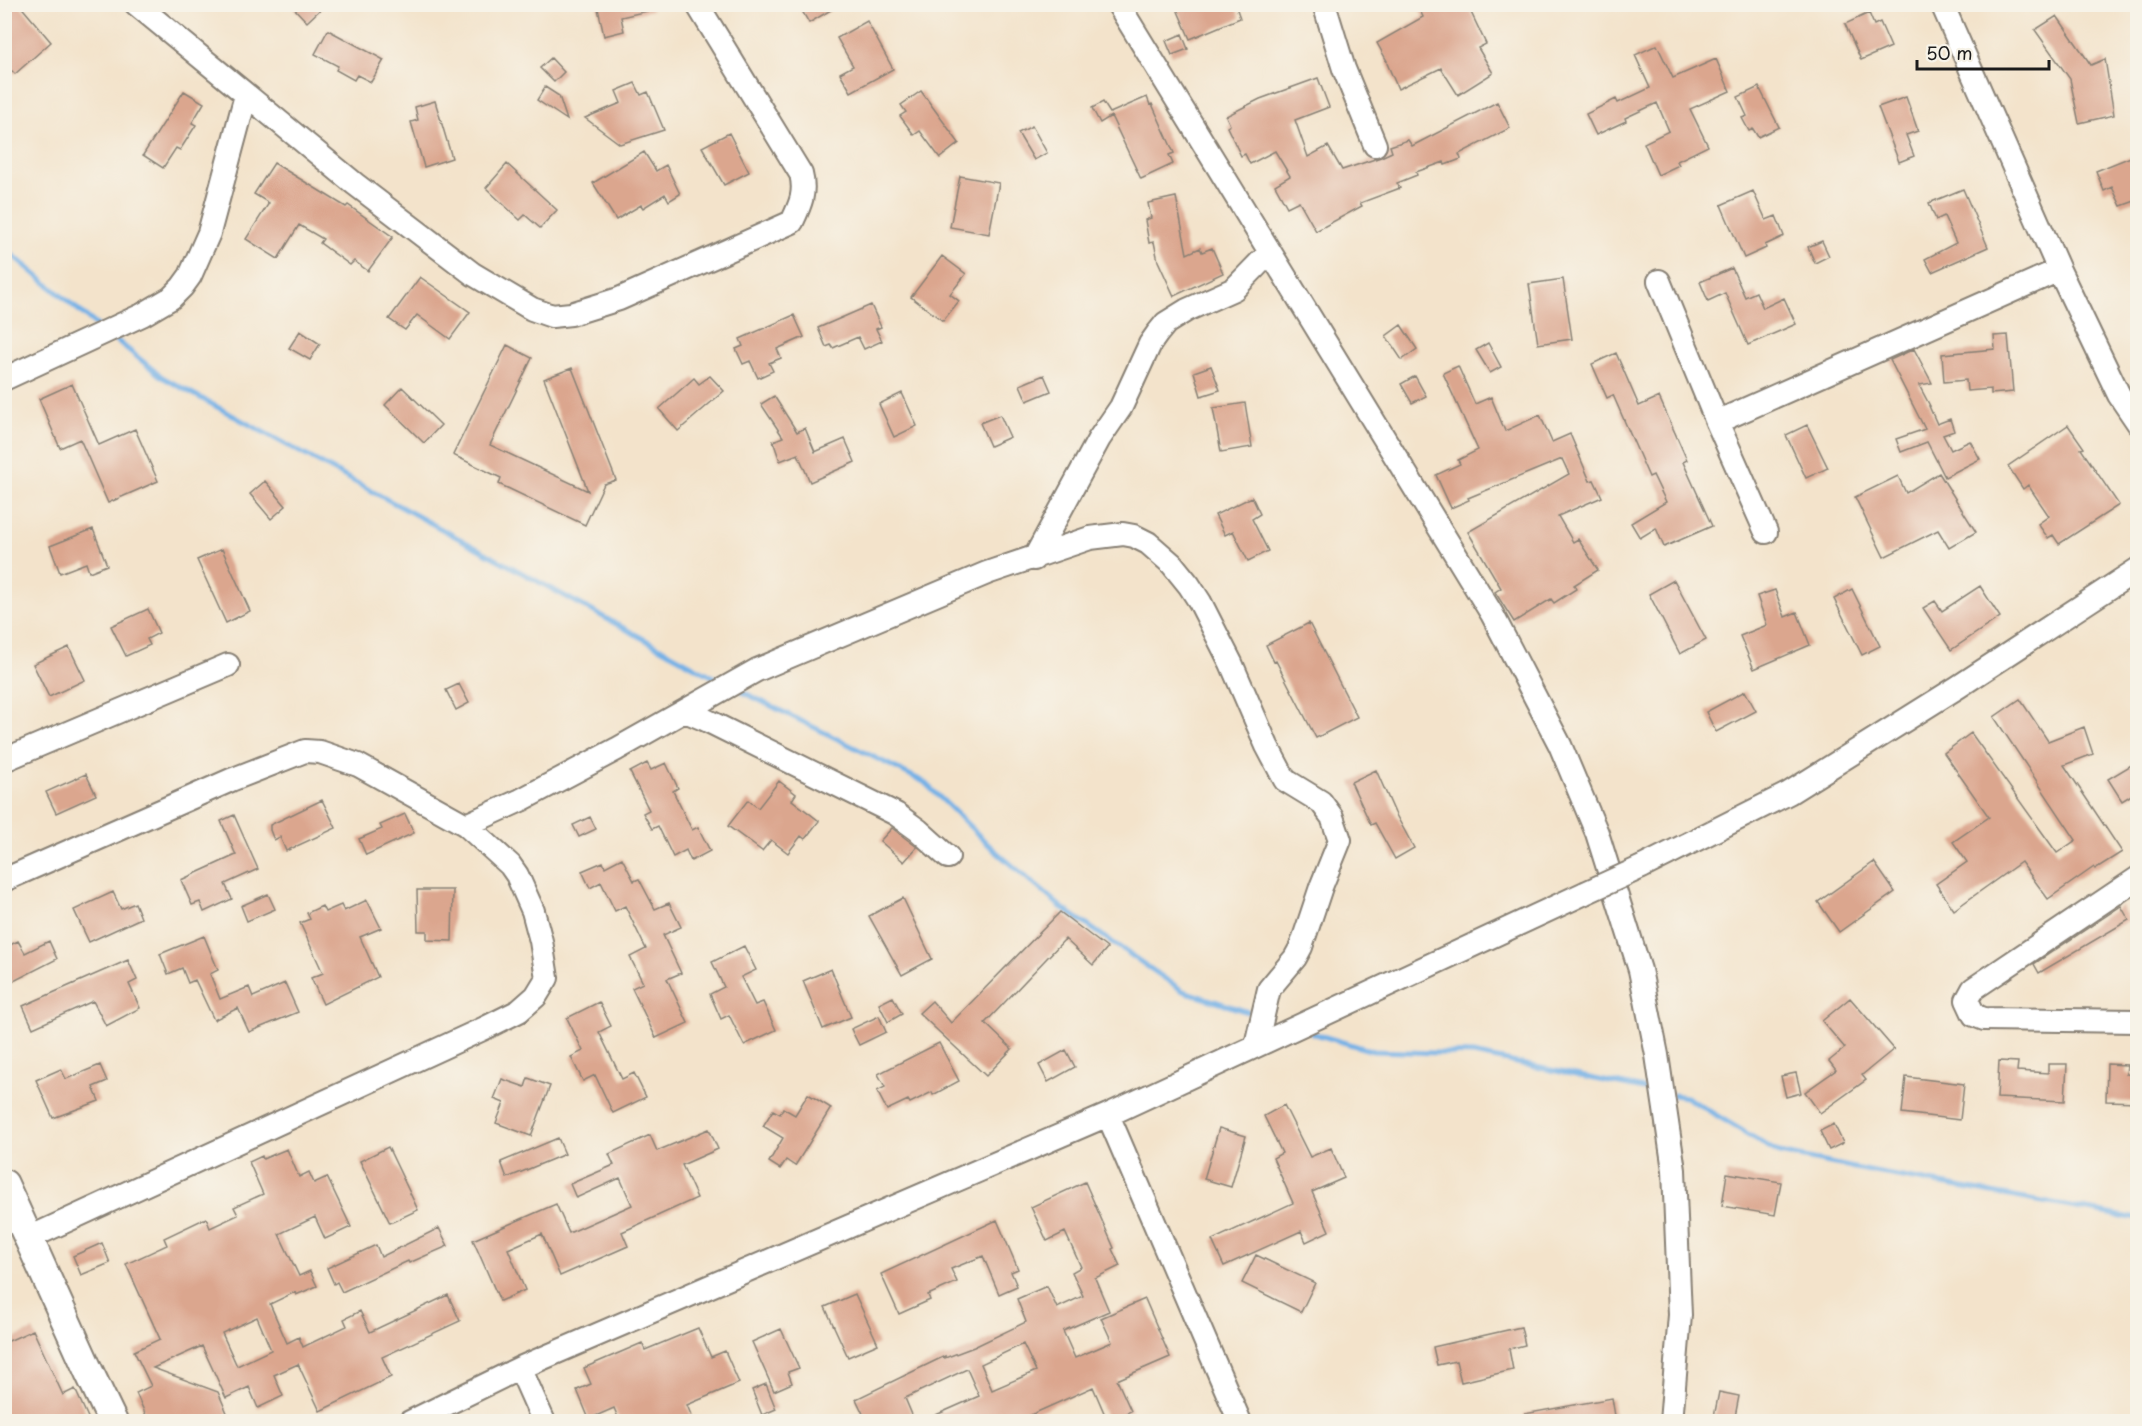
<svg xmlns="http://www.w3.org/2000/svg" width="2142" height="1426" font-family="'Playpen Sans',sans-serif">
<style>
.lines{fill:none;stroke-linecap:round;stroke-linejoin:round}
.stream{stroke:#75b1e6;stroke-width:5}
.building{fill:#dba68e;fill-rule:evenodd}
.minor-casing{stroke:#888074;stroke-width:26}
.major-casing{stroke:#888074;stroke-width:32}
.minor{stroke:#fff;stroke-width:22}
.major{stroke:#fff;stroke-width:28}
.minor-bridge-casing{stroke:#888074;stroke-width:26;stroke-linecap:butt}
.minor-bridge{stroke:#fff;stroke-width:22}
</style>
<rect width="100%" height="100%" fill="#f7f3e8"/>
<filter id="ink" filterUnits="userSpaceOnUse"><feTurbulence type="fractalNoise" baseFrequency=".0167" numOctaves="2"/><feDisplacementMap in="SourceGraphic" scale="12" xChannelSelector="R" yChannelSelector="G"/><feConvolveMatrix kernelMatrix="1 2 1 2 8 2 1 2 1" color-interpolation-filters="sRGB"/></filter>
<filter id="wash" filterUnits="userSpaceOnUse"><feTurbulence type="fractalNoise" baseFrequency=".008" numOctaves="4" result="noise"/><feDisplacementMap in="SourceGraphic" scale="24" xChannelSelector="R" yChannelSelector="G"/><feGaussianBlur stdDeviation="1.35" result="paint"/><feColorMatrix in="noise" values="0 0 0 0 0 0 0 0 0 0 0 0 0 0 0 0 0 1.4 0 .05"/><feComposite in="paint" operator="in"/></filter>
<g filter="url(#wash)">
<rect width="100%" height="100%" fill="#f3e3cb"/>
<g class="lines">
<path class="stream" d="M4,248L100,328
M110,335L162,377L721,681
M743,692L924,782L993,849L1061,907L1183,991L1248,1012
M1312,1033L1373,1051L1473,1054L1644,1089
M1674,1095L1686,1097L1779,1153L1880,1173L2138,1219"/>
</g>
<g id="blocks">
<path class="building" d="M13,4H19L51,42L15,74L12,71L4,78V12Z
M290,4H326L307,22Z
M597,4H651L652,10L621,17L624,31L604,36Z
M798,4H841L809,23Z
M1188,4H1235L1240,18L1190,39L1177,9Z
M1417,4H1467L1486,44L1478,48L1493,73L1458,95L1441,68L1398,89L1386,61H1387L1377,43L1423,17Z
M1869,13L1874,25L1880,22L1891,47L1861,60L1845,24Z
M2057,16L2091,65L2105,59L2114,115L2079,123L2070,79L2035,30Z
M867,21L893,69L851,92L840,73L853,66L837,38Z
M328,30L384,60L371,82L357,75L354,80L336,70L338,66L315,54Z
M1182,34L1188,49L1172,55L1166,41Z
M1657,45L1673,78L1716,59L1730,91L1690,109L1708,146L1677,161L1679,165L1658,175L1644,143L1669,131L1657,103L1625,118L1626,121L1596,135L1586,114L1616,99L1618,103L1650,88L1635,55Z
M551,58L564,72L554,82L540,68Z
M1318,78L1329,107L1295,120L1308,157L1328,146L1342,170L1381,157L1392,152L1390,146L1408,140L1412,146L1497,102L1510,128L1459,154L1461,159L1445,165L1444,162L1416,172L1417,175L1397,183L1400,188L1360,203L1362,206L1316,231L1299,201L1287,207L1275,185L1290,176L1275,151L1250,164L1245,154L1241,156L1227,127L1230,125L1226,116L1260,99Z
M635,83L641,95L648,92L664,130L620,144L585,118L621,103L616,91Z
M545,87L559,96L567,120L537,100Z
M1759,87L1779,127L1758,137L1753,129L1749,131L1742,118L1747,116L1738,97Z
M184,91L204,103L192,123L196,125L180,150L176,148L163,168L143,155Z
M921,91L959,143L940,158L920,131L914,135L900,116L906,112L901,105Z
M1147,97L1150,105L1152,104L1174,153L1169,155L1173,164L1141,179L1111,116L1100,123L1092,108L1103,102L1110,113Z
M1906,97L1918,131L1906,135L1914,156L1899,162L1878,107Z
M435,101L452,158L424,167L411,122L418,120L415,107Z
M1032,126L1047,153L1034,160L1018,133Z
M729,133L749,172L724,185L702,147Z
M644,152L656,171L666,165L680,194L669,201L665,194L643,208L641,205L616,220L593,183Z
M2138,154V200L2121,206L2112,187L2104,191L2096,171Z
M274,163L346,207L348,205L393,237L368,271L354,261L350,265L320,243L323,239L299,225L278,259L246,239L269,203L254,194Z
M507,164L557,210L540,228L525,215L520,220L486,188Z
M960,176L999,183L989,234L950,227Z
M1963,189L1988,247L1932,272L1925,259L1956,243L1944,216L1936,220L1929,203Z
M1753,191L1766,220L1776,216L1784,236L1765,245L1766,248L1744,258L1721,205Z
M1176,197L1187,254L1200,248L1202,252L1212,248L1223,273L1174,296L1158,261L1154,242L1149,243L1145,220L1151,218L1148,203Z
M1822,241L1829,256L1815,263L1808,247Z
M942,256L966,274L950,294L959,301L943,321L911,297Z
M1732,268L1745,297L1756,292L1763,308L1784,298L1796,324L1748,345L1725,293L1708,301L1700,282Z
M420,277L470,312L450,339L417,315L405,330L389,319Z
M1563,279L1572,339L1538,344L1529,284Z
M871,305L881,327L876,329L882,341L864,349L858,337L833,348L831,345L826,347L818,328Z
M794,315L804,337L777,349L781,358L769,363L773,371L758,378L750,361L743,364L736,349L743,346L740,339Z
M1401,325L1417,349L1402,360L1386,336Z
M300,331L320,344L310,360L289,348Z
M2008,335L2013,392L1991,394V389L1967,391L1966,380L1944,382L1942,354L1995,349L1994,336Z
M1488,343L1501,367L1490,373L1476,350Z
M507,345L532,358L490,445L588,491L544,379L572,368L616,480L604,484L585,525L499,484L501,478L453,455Z
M1914,349L1932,383L1919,385L1930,406H1929L1937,424L1950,419L1954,431L1943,435L1951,450L1970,441L1980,459L1945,477L1927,442L1901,452L1896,439L1925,429L1890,360Z
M1616,353L1639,406L1659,397L1687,460L1683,462L1712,526L1664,547L1656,528L1640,538L1631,523L1666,502L1653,475L1649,477L1613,395L1607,398L1592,364Z
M1211,366L1220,390L1201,396L1194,372Z
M1458,366L1475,404L1491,397L1505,431L1540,415L1552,442L1570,434L1590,481L1594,480L1602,497L1558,516L1573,542L1578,539L1598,570L1574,585L1576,589L1554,603L1551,599L1514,622L1495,592L1501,588L1468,532L1569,474L1562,459L1468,498L1469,500L1451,508L1436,475L1460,464L1458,460L1478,450L1443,373Z
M1044,375L1051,391L1027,401L1020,385Z
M710,376L724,391L678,431L659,409L694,378L699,384Z
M1415,376L1426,396L1412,403L1401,384Z
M72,384L99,445L135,429L158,481L108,503L80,439L60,448L39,399Z
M402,387L441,425L424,443L385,405Z
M902,393L917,426L894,437L879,404Z
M774,396L797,432L805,428L815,452L845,439L855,462L810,482L798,454L780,461L773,441L783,437L761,404Z
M1245,403L1252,447L1221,452L1213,408Z
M1000,415L1010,437L990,446L980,423Z
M1807,425L1828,468L1806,478L1786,435Z
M2068,425L2084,448L2081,449L2119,505L2059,544L2053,535L2048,538L2038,524L2049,516L2028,485L2023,489L2008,466Z
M1939,473L1976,532L1949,548L1938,530L1884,557L1855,497L1898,476L1906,493Z
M265,481L286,506L271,519L250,494Z
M1252,497L1260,514L1252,519L1268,551L1248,561L1233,531L1225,535L1215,515Z
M93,529L107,565L89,572L86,563L60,573L50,546Z
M222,549L250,611L226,623L197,560Z
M1674,580L1706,640L1680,654L1649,594Z
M1980,586L2000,617L1951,650L1923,608L1935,601L1942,611Z
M1852,589L1880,646L1862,655L1834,599Z
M1775,590L1785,617L1797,612L1810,645L1754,669L1740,636L1767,625L1757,596Z
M148,609L159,633L147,639L150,645L126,656L111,626Z
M1309,623L1357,717L1316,738L1276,661L1274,662L1266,645Z
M69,647L85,680L49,697L33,664Z
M459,684L469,703L456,710L446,690Z
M1745,691L1756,711L1716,732L1706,712Z
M2020,699L2048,741L2084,727L2093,754L2064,765L2122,852L2095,869L2094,867L2048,899L2021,862L1954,910L1936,884L1967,862L1953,842L1989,817L1944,753L1971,733L2057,853L2076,840L1994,717Z
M2138,761V791L2122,801L2108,779Z
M647,763L651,770L666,763L678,788L673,791L692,830L698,827L710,851L691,861L686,850L673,857L658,826L652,829L643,813L649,810L630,772Z
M1376,770L1395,813L1414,848L1395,859L1375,823L1371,825L1351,782Z
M86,774L96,795L56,813L46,792Z
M779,781L796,794L792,800L819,821L805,839L801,836L788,853L771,840L762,851L728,826L748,800L758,808Z
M322,800L336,828L286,851L280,837L274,840L270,830V825Z
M405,814L414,833L366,855L359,839L382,829L380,825Z
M234,815L258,869L225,884L232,899L204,912L200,902L192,905L181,880L236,855L221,821Z
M590,817L596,829L579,837L573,825Z
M892,828L917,847L904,862L880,841Z
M622,858L634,881L639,879L655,909L669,903L681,927L663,935L681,973L667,979L688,1023L656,1038L632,988L643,983L630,957L646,949L625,906L615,911L601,882L590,888L582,871L603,862L605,867Z
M1874,862L1895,892L1839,932L1818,902Z
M417,890H453L452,941L427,940V931H418Z
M113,892L121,909L135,903L141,918L89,942L74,910Z
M268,894L275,909L247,921L241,906Z
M903,898L932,959L902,975L869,916Z
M367,900L381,928L360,937L378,977L323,1004L311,978L323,973L300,923L310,919L307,913L322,906L325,912L341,905L344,911Z
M2121,906L2129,920L2039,973L2034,964Z
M1060,912L1107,948L1093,965L1065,939L985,1023L1012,1049L986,1076L919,1013L932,1001L951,1023Z
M204,936L218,970L210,974L220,999L249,987L253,997L285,983L298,1012L249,1032L238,1008L214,1020L195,980L188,983L182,968L168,974L160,954Z
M18,941L25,953L49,941L57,959L4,986V948Z
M744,946L756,970L741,977L755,1005L763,1002L776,1030L744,1045L729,1015L721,1019L710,994L724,987L712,962Z
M128,960L137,980L129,984L140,1008L106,1026L93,1001L33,1028L23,1006Z
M831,969L851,1017L823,1029L803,981Z
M893,997L902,1014L888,1022L879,1004Z
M1850,998L1894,1049L1862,1075L1866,1080L1820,1113L1805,1092L1836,1070L1829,1061L1845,1048L1822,1021Z
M599,1002L611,1026L599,1032L622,1079L634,1073L646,1097L613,1113L595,1075L583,1081L571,1057L583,1051L567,1018Z
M879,1016L886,1032L859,1045L851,1029Z
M939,1043L959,1081L933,1095L932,1092L910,1103L908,1100L887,1110L877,1091L885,1087L878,1074Z
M1066,1050L1075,1067L1048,1082L1039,1065Z
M1999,1061L2018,1062L2017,1071L2048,1073V1064H2067L2065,1101L1997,1098Z
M2107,1064L2127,1065L2126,1074L2138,1075V1102L2106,1101Z
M100,1065L107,1081L93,1087L99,1101L53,1118L36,1080L61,1069L66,1079Z
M1796,1073L1801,1093L1786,1097L1781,1076Z
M1906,1077L1964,1084L1960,1120L1902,1113Z
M528,1078L550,1086L531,1136L496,1123L504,1103L494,1099L502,1079L525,1087Z
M808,1094L831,1108L795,1166L786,1160L780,1169L769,1162L783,1138L763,1126L773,1110L780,1114L783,1108L795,1115Z
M1284,1105L1310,1157L1331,1148L1344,1178L1312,1192L1329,1231L1306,1242L1301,1231L1224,1266L1212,1240L1293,1203L1273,1158L1282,1153L1264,1116Z
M1834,1124L1843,1143L1829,1150L1820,1131Z
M1219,1128L1246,1136L1231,1187L1204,1179Z
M709,1129L718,1149L682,1165L697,1198L622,1232L628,1246L560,1276L542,1234L508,1249L525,1290L500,1301L473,1240L556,1204L569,1233L632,1205L620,1178L576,1198L570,1184L614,1165L609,1154L650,1135L657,1151Z
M558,1138L565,1154L507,1178L501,1162Z
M388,1147L418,1210L390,1223L360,1161Z
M287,1149L299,1177L309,1172L314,1183L327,1177L351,1227L325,1239L315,1217L279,1234L299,1276L310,1271L317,1286L296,1295L295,1292L270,1304L287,1343L299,1337L303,1347L347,1326L344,1319L360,1311L370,1332L448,1295L460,1321L382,1357L391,1377L320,1411L298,1364L274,1375L283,1396L258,1408L249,1387L226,1398L202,1346L153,1368L218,1392L231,1422H149L136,1393L151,1386L134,1351L160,1339L126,1264L167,1245L164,1238L206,1218L210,1228L238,1215L234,1207L263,1194L249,1162L262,1156L263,1159ZM257,1317L271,1350L237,1366L222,1333Z
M1727,1173L1781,1182L1775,1215L1722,1206Z
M1085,1182L1114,1248L1112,1249L1120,1266L1095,1278L1109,1311L1063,1331L1075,1358L1112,1342L1101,1318L1145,1299L1170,1357L1117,1380L1131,1411L1108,1422L1093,1387L1015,1422H920L979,1396L967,1369L905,1398L915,1422H867L856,1399L945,1356V1358L974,1347L1026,1322L1017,1299L1047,1286L1057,1308L1083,1296L1072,1272L1081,1267L1065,1232L1047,1241L1031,1207ZM1023,1344L1036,1371L992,1390L981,1364Z
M997,1220L1018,1269L1011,1272L1017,1286L999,1294L983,1256L951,1269L957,1282L928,1295L930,1300L899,1314L881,1274Z
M439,1228L448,1246L409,1263L408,1261L342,1292L337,1282L334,1284L327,1268L376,1245L381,1257Z
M102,1243L110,1263L81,1275L73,1256Z
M1256,1255L1315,1283L1301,1312L1242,1283Z
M855,1294L878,1344L848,1357L825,1307Z
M1521,1327L1525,1345L1509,1349L1513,1370L1461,1382L1456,1361L1437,1365L1433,1347Z
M698,1328L711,1357L725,1351L739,1383L687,1405L694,1422H620L614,1408L589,1419L577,1390L591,1384L584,1368L642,1343L645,1350Z
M781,1329L799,1368L788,1372L792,1383L774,1391L752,1342Z
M33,1330L63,1395L75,1389L90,1422H4V1343Z
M766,1384L776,1409L762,1415L752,1390Z
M1719,1392L1739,1396L1734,1422H1713Z
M1612,1398L1616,1422H1525L1524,1414Z"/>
</g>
</g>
<g filter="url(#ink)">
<use href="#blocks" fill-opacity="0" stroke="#888074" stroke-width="1.5"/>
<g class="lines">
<g class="minor-casing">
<path id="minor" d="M136,4L355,184L473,274L532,309L552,316L571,314L619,299L792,222C800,205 806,193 801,174L697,4
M1118,4L1492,614L1560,745L1597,833L1640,970L1657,1055L1674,1170L1680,1315L1671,1422
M1324,4L1344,69L1375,145
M1942,4L2059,270L2119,395L2138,423
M1659,281L1717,422L1766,532
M4,379L142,315L171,298L182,287L190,276L209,233L246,95
M1717,422L2059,270
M1034,559L1099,439L1121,407L1150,344L1157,334L1166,323L1187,310L1234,289L1269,253
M685,711L704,719L896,814L918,830L948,857
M4,760L228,665
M466,825L521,800L617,749L757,670L987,573L1090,538L1123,534L1134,536L1148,543L1172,564L1189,585L1200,602L1231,663L1267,746L1285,780L1321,802L1332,817L1340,840L1321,887L1301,947L1295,958L1269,989L1256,1045
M1642,867L1789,793L1958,687L2138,569
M2138,878L1973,989L1967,1000L1974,1015L1984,1019L2138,1021
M4,880L231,780L305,751L320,752L358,765L466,825L510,865L517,875L533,911L541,941L547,978L536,996L519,1011L485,1028L29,1238
M1108,1115L1240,1422
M520,1368L544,1422
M410,1422L520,1368L1108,1115L1585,893"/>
</g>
<g class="major-casing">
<path id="major" d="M4,1184L89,1372L113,1422"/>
</g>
<use href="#minor" class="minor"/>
<use href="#major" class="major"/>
<g class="minor-bridge-casing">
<path id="minor-bridge" d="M1585,893L1642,867"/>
</g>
<use href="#minor-bridge" class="minor-bridge"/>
</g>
</g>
<rect width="2142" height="1426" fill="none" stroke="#f7f3e8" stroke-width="24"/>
<path d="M1917 60v9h132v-9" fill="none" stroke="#1c1c1c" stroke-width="3"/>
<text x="1926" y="60" font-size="18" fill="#1c1c1c" stroke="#f7f3e8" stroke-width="4.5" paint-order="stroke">50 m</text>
</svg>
